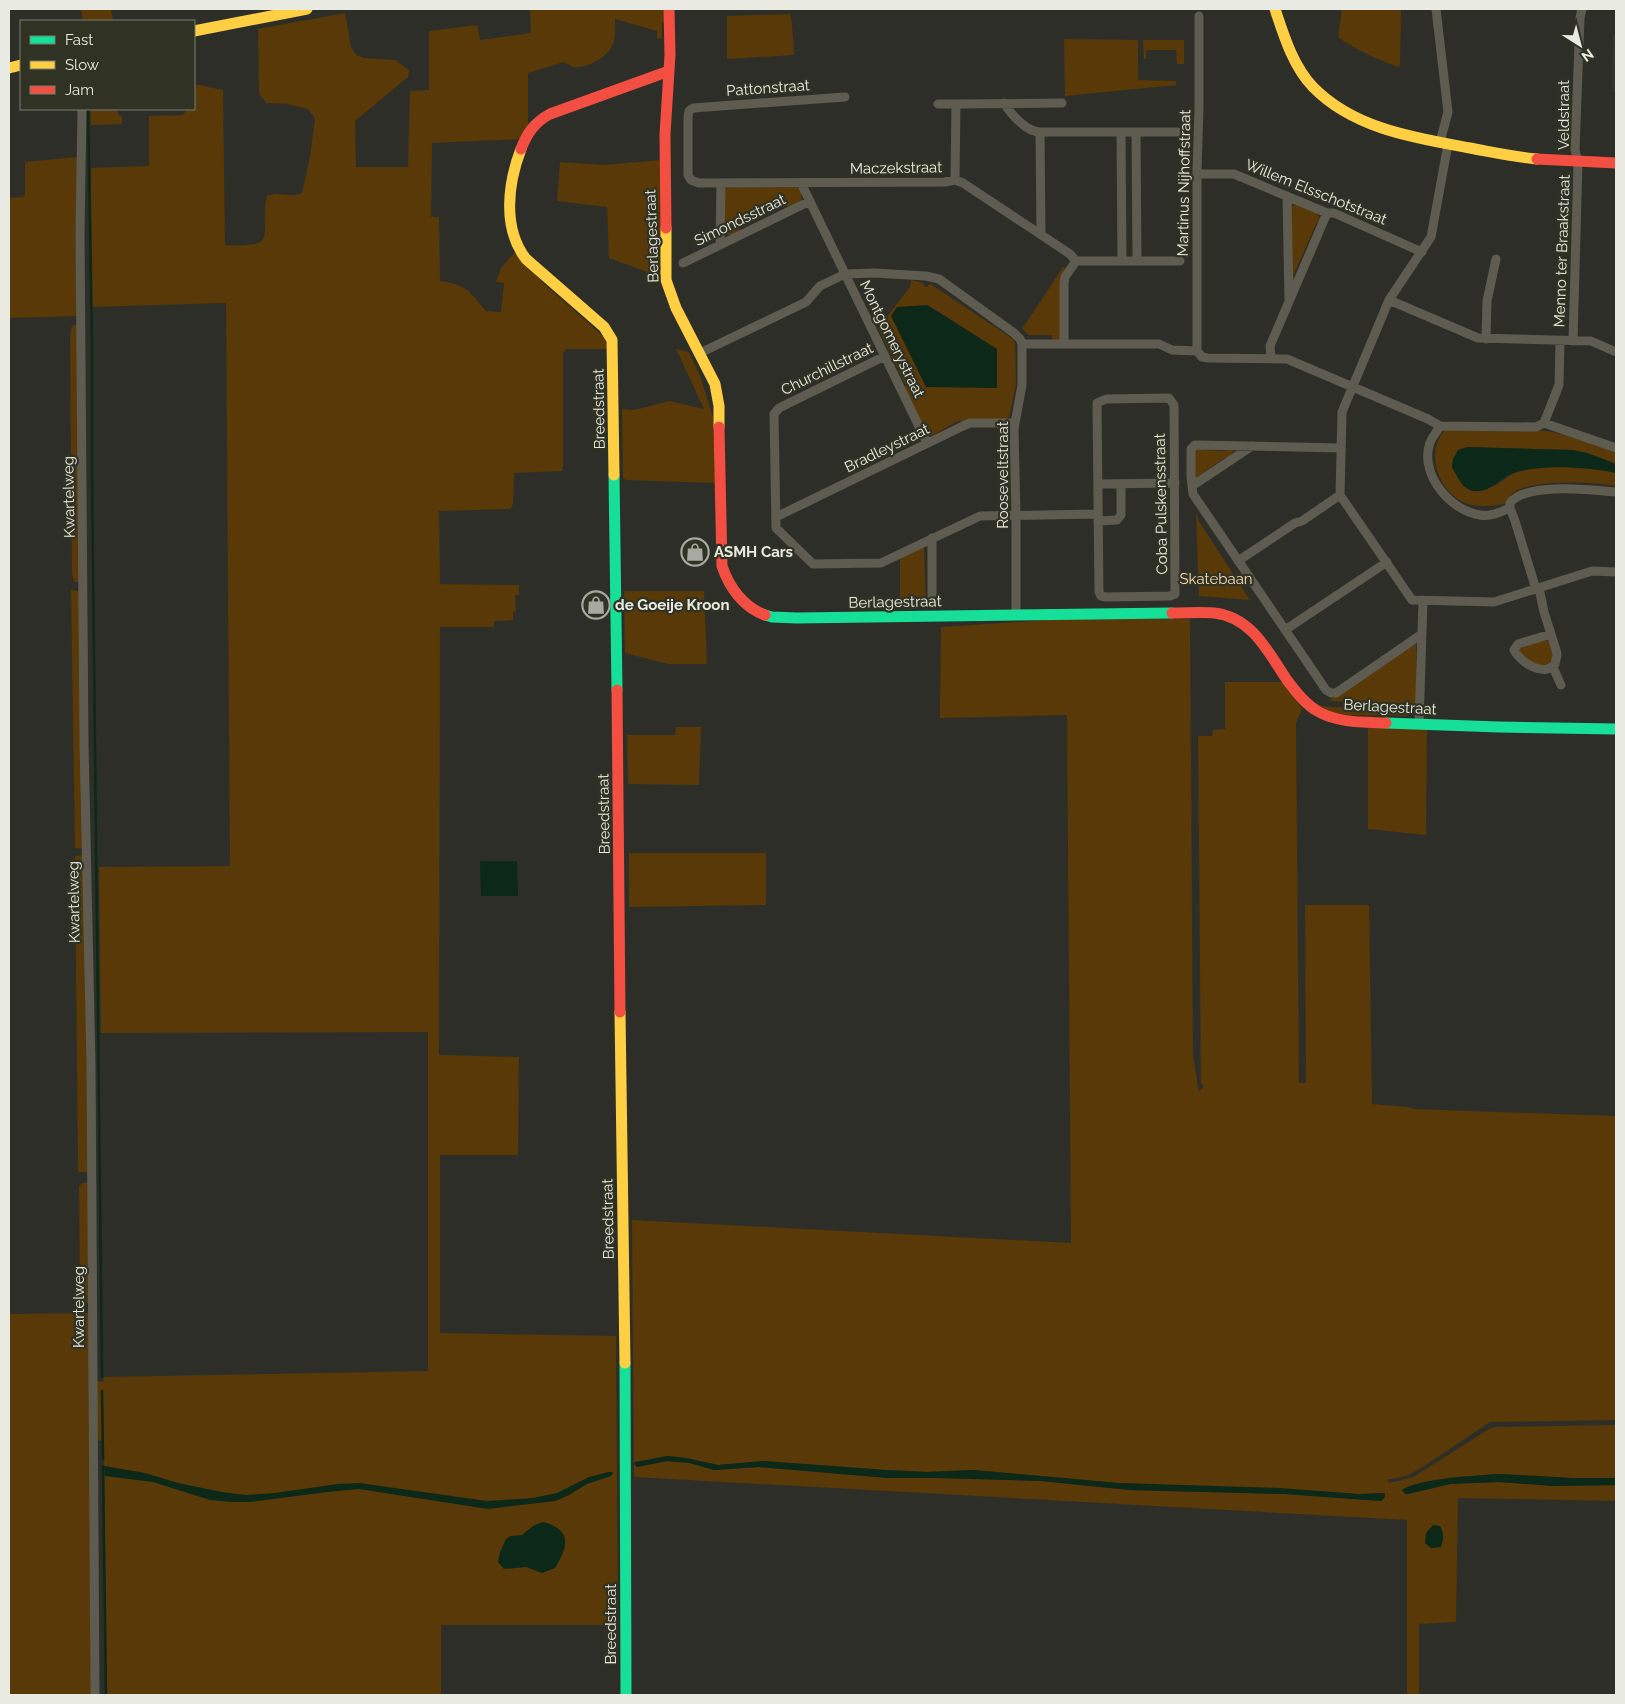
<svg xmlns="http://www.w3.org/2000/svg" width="1625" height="1704" font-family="Raleway,sans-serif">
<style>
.built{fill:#363825}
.green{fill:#583907;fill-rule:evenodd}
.water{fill:#0b2819}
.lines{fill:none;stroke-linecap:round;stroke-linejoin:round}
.stream{stroke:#0b2819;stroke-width:2.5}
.street{stroke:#5e5c50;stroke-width:9}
.fast{stroke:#16e098;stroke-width:11}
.slow{stroke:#ffcf43;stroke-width:11}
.jam{stroke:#f24e42;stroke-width:11}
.labels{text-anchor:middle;stroke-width:4.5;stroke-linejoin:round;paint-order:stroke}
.street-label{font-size:15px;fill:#e9ebe2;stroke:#303224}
.poi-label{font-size:15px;font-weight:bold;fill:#e9ebe2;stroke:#303224;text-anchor:start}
.park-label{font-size:15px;fill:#fadab4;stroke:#303224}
</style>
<rect width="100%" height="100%" fill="#2e2e28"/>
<path class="built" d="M1613,35H1616V92L1612,91Z"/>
<path class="green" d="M81,9H111L113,21H83Z
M530,9H665L666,20L662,23V38L657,39V31L615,19C615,27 616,38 612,46C608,56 589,67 579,67C573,68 569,65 564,62L528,73V132L523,139L432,143L431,217H439L440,281C467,285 469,291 486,311L501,312L504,283L496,282L501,268L515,252L542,282L604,337L609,349H566L563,353V467L562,471L514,473L513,504L510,509L439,511L440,584L519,585V595H515L516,611L513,612V620L494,621V627H440L439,1055L519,1057L518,1155H440V1333L616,1336L618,1625H441V1695H106L104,1441L90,1440L92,1695H9V1314L89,1313V1379L103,1382L104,1377L428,1371V1032L101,1033L99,867L230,866L226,303L92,307L91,168L149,166V116L183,115L187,109H194V84L223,90L225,245C283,248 258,234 267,196C278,191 290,198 302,193L310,157L315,118L308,109L287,104L266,103L259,93L258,29L345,13L351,47L356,55L364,58L395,60L409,70L408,77L355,121L356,167H408L410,91L429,90V31L477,25L480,40L531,33Z
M1342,9H1401L1400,66L1398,67C1377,59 1356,50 1338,37Z
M790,14L792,24L794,55L727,59V16Z
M1064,39L1138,40V80L1176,81V85L1065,96Z
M1143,40H1184V64H1177L1176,50H1146V59H1144Z
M90,109H116L119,115L122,116V124L91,125Z
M78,157L80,316L9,318V198L23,197L25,195V162Z
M661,160V277L609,258L607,207L557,201L560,162L604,165Z
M795,186C802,190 803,194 801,200L788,208L785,202L738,225L740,231L730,236L725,233V189L728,187Z
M1295,204L1316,213L1320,218L1319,223L1317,222L1293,276L1295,278L1294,279L1291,278V208Z
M1063,267L1066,269L1060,281V337L1059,340L1052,341V335H1029L1022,329Z
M911,280L924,283L923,286L928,287L929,284L932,285L1013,339L1015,343L1016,384L1009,417L1006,419L961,422L960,420L933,435H930L926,430L925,431L903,387L906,386L878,328L910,287ZM936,310L996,349L997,388Z
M73,325H80L82,582H74L72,574L70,337L71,328Z
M676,349L689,352L700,376L713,417L715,483L626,480L623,478L622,409L633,410L647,407L669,401L704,409Z
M1530,429C1563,432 1586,441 1616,453V464L1587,453L1572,450L1467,447L1458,451L1452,467L1463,486C1472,486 1486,489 1494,486C1502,483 1507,475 1517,472C1549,464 1584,466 1616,473V486C1593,482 1534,479 1514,492C1510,495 1507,500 1505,504C1490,506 1477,508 1463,502C1438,491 1425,451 1445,430Z
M1202,448L1203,450L1227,451V449L1232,450L1233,454L1228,459L1226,457L1200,475L1201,477L1197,478L1195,477L1194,453L1198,449Z
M1196,513L1200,523L1250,600L1199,596Z
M924,547L926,605H900V558Z
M71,590L83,592L85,849L75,848Z
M624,591H704L707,664H668L625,653Z
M1066,619H1190L1193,1055L1199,1092L1204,1086L1201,1083L1198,736H1212L1213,730L1225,729V682H1284L1302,709L1296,723L1299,1083H1306L1305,905H1369L1372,1104L1408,1107L1414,1109L1616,1116V1420L1490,1422L1418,1470L1406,1476L1387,1480L1390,1483L1413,1477L1489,1429L1496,1427L1616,1425V1478H1571L1500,1474L1447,1478L1412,1485L1408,1494L1450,1484L1499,1482L1553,1486L1616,1485V1501L1458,1498L1456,1622L1419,1624V1695H1407V1520L634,1477L632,1220L1071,1243L1067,715L940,718L941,627ZM667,1456L686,1458L718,1465L764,1461L886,1470L927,1472L973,1470L1118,1483L1359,1494L1385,1493V1497L1381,1501L1284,1494L1130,1490L1041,1481L937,1478H888L759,1467L714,1470L690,1463L667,1461L637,1467Z
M1543,640L1549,641L1553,652L1552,662C1549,664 1547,665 1544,666C1534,667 1522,657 1518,649Z
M1416,644V704L1329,701L1337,695Z
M1311,701L1322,706L1333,707L1414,709L1411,714L1406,716L1349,715L1331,713Z
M676,727H701L699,785L628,784L627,735H675Z
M1368,728L1427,729L1426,835L1368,829Z
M629,853H766V905L629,907Z
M85,855L88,1172H78V1166L75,856Z
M83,1183H88L89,1303L81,1302L80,1299L79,1186Z"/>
<path class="water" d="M927,305L997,349V388L926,387L891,316L897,307Z
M1467,447L1572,450L1587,453L1616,464V473C1591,467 1532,463 1509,475C1497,481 1489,493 1474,491C1463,490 1457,476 1452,467L1453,459L1458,450Z
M480,861H517L518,896H481Z
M667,1456L686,1458L718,1465L764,1461L886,1470L927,1472L973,1470L1118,1483L1279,1488L1359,1494L1385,1493V1497L1381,1501L1284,1494L1130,1490L1041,1481L937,1478H888L759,1467L714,1470L690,1463L667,1461L637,1467L634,1464L635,1462Z
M104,1466L145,1473L178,1483L222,1492L246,1495L275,1493L338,1484L359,1483L487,1501L533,1498L557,1493L589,1477L609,1472H612L613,1473L611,1476L587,1484L569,1495L555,1501L488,1509L359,1489L327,1492L250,1502H232L210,1500L153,1482L105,1476Z
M1500,1474L1571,1478H1616V1485L1553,1486L1499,1482L1450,1484L1408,1494H1405L1402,1490C1416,1479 1480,1475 1500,1474Z
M542,1522C573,1529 568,1547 555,1568L542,1573L526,1567L504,1569L498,1562L500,1552L506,1539L511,1536L522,1535L533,1526Z
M1433,1525L1440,1526C1444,1534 1444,1538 1441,1547L1431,1548L1425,1543L1426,1533Z"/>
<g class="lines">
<path class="stream" d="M88,109L92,341V477L102,1377
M102,1391L103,1459
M103,1466L106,1695"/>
<path class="street" d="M1436,9L1448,112L1440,142
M845,97L693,108L689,111L688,117V175L691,180L699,183L945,182L955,180L963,183L1070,254L1076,261
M1004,103C1011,114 1026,132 1040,132
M938,104H956
M82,109L80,233L84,744L91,1065L95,1695
M1121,132L1122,261
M1136,132L1137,261
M1448,144L1431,237L1389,300L1342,412L1340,495L1412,600L1494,602L1592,571L1616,572
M1197,174H1234L1327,213H1334L1422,252
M955,180L956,104L1062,103
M801,183L927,443
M1287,197L1289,299
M1041,235L1040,132H1177
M720,245L721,183
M683,263L810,201
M1389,300L1478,338L1591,341L1616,352
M1486,339L1487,301L1496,259
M1573,341L1578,162L1575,150L1580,18L1582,9
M1022,344H1159L1172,350L1197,351
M1064,344V283L1065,277L1076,261H1180
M1197,351L1202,357L1208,358L1287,359L1428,419L1440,426L1536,427L1544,423L1616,448
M1197,351V171L1199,108V16
M700,353L806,302L820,286L845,274L874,273L926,276L939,279L1014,333L1020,339L1022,344V385L1014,429L1016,515V614
M885,356L779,408L774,414L776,528L813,564L881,563L980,516L1098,514
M1271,358L1270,346L1327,213
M1169,398L1174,405L1175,594L1170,596L1106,597L1101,596L1099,592L1097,403L1106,399Z
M1544,423L1559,385L1560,341
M1440,426C1437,432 1430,439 1429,446C1421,476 1451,511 1480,515C1490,517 1501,512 1510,508V503C1526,482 1592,490 1616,492
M1341,448L1195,445L1191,449V476L1193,494L1326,690L1331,693H1336L1422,634
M1098,484L1175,483
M1192,486L1252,446
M1510,508L1515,521L1536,589
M776,517L963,426L970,423H1015
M1098,521L1117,520L1121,515V484
M932,538V596
M1238,561L1295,523L1302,521L1340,495
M1539,588L1544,612L1556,650L1557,655L1555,664C1544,678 1520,662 1514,650L1518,644L1551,634
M1285,630L1387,562
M1553,667L1561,685
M1419,724L1423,600"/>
<path class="fast" d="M614,475L617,690
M765,615L772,617L797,618L1172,613
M1386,723L1499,727L1616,729
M625,1363L626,1695"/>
<path class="slow" d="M1275,9C1284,36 1293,66 1313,87C1354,129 1415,138 1470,148C1492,152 1515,157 1537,159
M194,31L307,9
M9,68L21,65
M521,149C508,183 502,228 526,259L604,327L612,340L614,475
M666,228V280L676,308L715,384L719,406V427
M620,1012L625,1363"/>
<path class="jam" d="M521,149C527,133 535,122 550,114L669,71
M1537,159L1616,163
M666,228L665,134L670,55L669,9
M719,427L722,566C729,587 743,607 765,615
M1172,613C1186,613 1201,612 1214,613C1252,617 1268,652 1287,680C1296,692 1306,705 1319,712C1339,723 1363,722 1386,723
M617,690L620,1012"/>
</g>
<defs>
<g id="shop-ring" transform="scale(1.4375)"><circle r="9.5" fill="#303224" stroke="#a8a9a1" stroke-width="1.5"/><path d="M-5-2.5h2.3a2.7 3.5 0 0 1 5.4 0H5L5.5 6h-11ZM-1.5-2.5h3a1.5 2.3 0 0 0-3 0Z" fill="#a8a9a1"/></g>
</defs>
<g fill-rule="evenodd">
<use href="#shop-ring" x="695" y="552"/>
<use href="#shop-ring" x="596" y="605"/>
</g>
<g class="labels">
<g class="street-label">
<text transform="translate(768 88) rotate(-4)" y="5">Pattonstraat</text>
<text transform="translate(1564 115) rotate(-90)" y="5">Veldstraat</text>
<text transform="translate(896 168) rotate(-1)" y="5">Maczekstraat</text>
<text transform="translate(1184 183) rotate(-89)" y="5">Martinus Nijhoffstraat</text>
<text transform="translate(1316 192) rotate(22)" y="5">Willem Elsschotstraat</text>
<text transform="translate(740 220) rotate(-26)" y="5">Simondsstraat</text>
<text transform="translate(652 236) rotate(-92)" y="5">Berlagestraat</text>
<text transform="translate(1562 251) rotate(-88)" y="5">Menno ter Braakstraat</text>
<text transform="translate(892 339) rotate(64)" y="5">Montgomerystraat</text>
<text transform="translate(827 369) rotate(-26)" y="5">Churchillstraat</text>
<text transform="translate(599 409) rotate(-91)" y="5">Breedstraat</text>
<text transform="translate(887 448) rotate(-26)" y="5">Bradleystraat</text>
<text transform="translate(1003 475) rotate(-90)" y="5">Rooseveltstraat</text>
<text transform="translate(69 497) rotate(-91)" y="5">Kwartelweg</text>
<text transform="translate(1161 504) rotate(-91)" y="5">Coba Pulskensstraat</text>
<text transform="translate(895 602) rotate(-1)" y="5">Berlagestraat</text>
<text transform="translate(1390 707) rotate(3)" y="5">Berlagestraat</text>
<text transform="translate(604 814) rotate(-91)" y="5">Breedstraat</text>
<text transform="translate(74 902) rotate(-91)" y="5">Kwartelweg</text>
<text transform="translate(608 1219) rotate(-91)" y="5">Breedstraat</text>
<text transform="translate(79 1307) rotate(-90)" y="5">Kwartelweg</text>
<text transform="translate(611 1624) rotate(-90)" y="5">Breedstraat</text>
</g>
<g class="poi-label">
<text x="714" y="557">ASMH Cars</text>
<text x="615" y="610">de Goeije Kroon</text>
</g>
<g class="park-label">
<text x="1216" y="584">Skatebaan</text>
</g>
</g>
<rect width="1625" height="1704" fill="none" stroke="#e9ebe2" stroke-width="20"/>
<rect x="20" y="20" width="175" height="90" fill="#303224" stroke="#7a7c70"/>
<rect x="30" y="36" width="25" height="8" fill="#16e098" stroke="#7a7c70"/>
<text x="65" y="45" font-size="15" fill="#e9ebe2">Fast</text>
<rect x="30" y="61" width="25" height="8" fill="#ffcf43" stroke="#7a7c70"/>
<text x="65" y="70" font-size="15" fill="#e9ebe2">Slow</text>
<rect x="30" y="86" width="25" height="8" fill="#f24e42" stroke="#7a7c70"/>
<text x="65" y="95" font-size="15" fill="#e9ebe2">Jam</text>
<g transform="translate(1580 45) rotate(144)" stroke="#303224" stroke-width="4" paint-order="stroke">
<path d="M0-4L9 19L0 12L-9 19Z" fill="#e9ebe2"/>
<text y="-8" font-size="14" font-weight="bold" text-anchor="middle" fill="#e9ebe2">N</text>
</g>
</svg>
